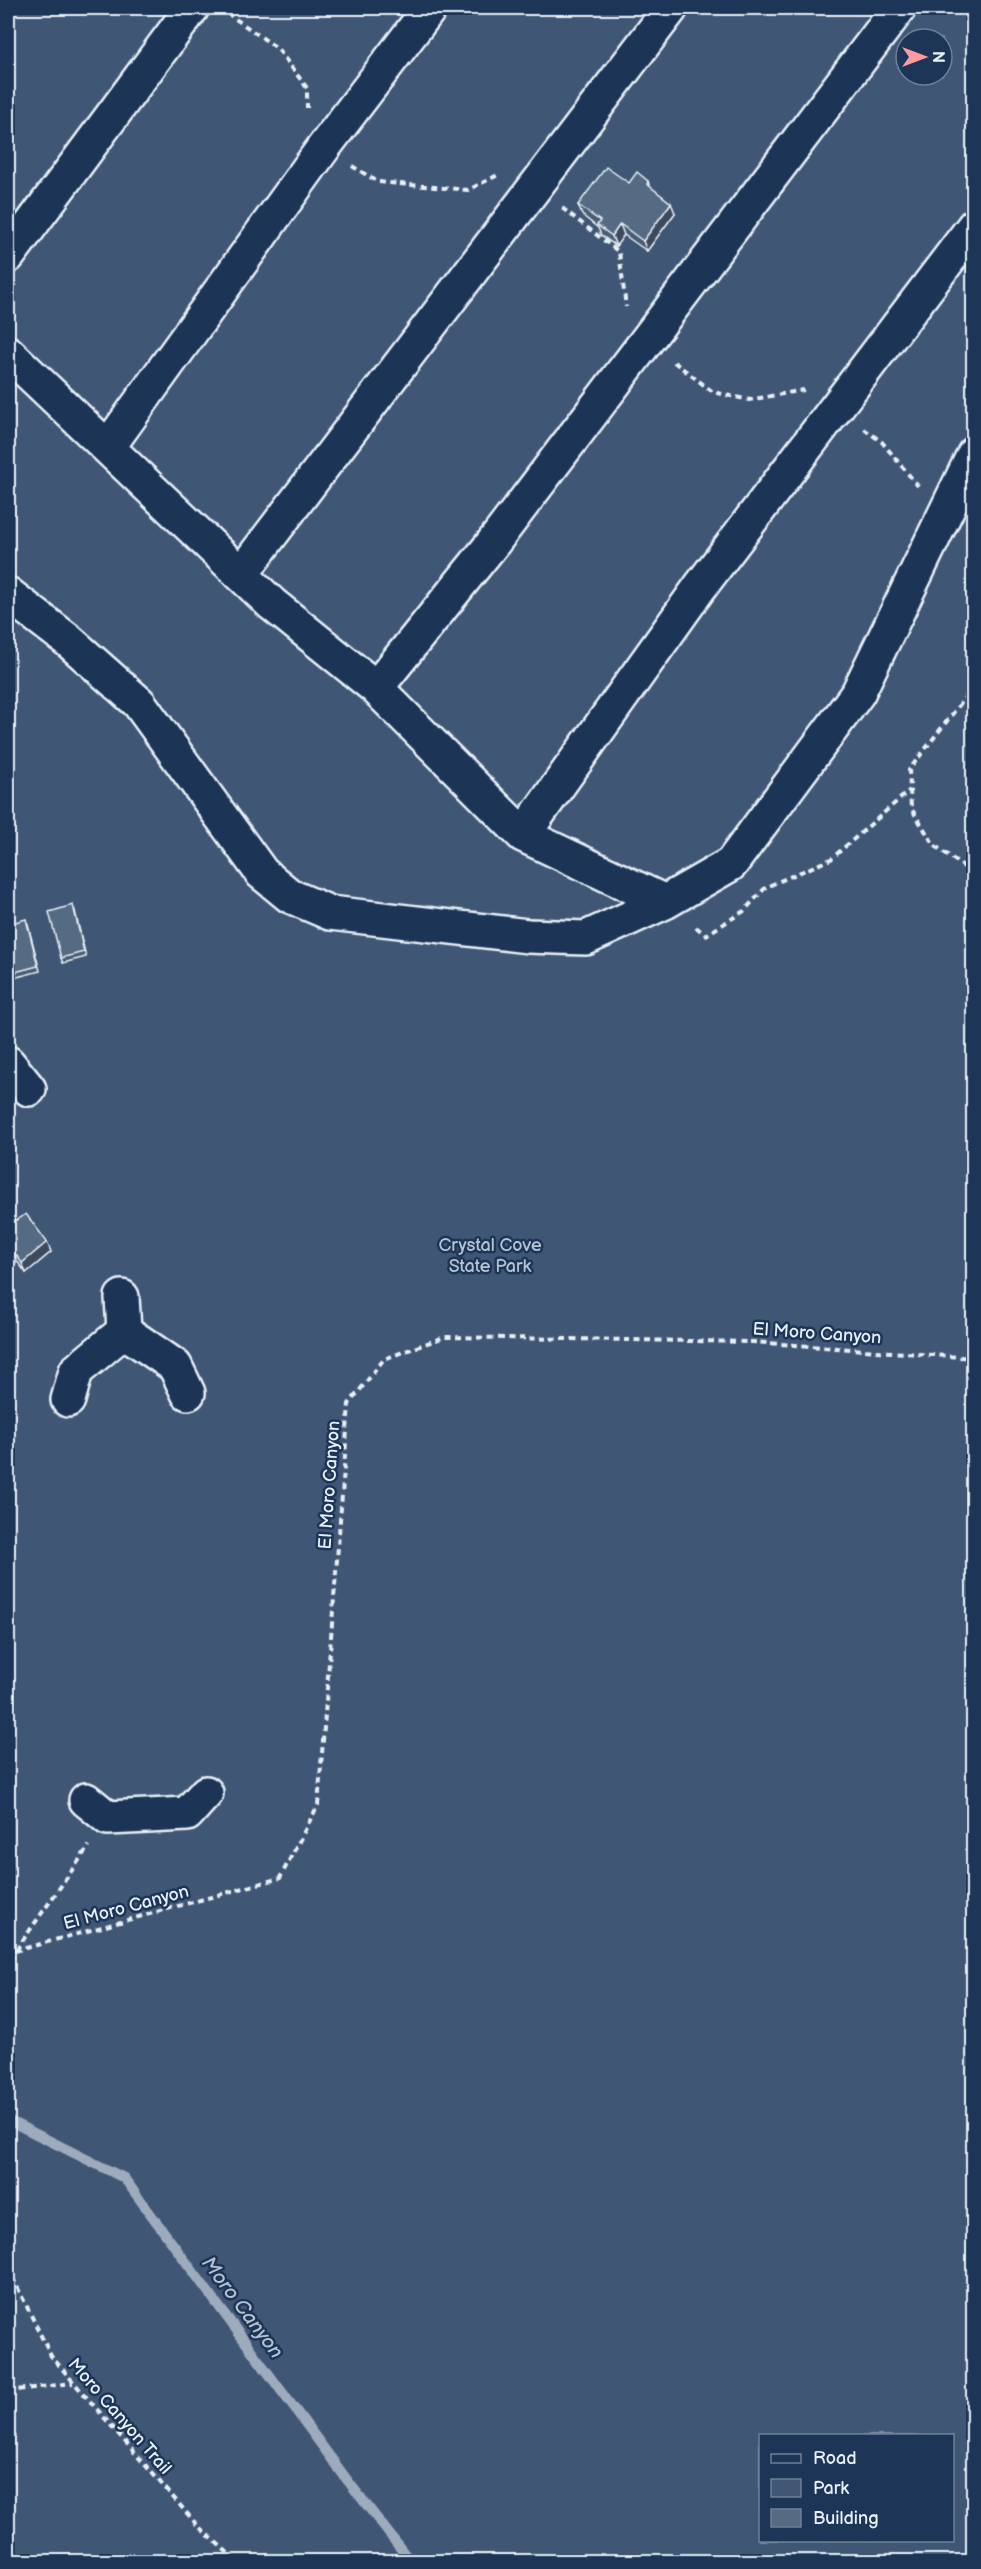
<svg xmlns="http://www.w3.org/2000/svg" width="981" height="2569" font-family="'Balsamiq Sans',sans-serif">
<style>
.green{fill:#415774;stroke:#94a4b6;stroke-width:1.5;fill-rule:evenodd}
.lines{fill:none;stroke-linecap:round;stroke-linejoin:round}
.stream{stroke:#9dabbd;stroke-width:10}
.minor-casing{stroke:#e8f1f8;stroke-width:38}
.path{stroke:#e8f1f8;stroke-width:4;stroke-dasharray:6 4.5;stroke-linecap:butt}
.minor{stroke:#1d3557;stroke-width:33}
.wall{fill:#495b71;stroke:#e8f1f8;stroke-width:1.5}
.shaded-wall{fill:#3c4a5c;stroke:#e8f1f8;stroke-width:1.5}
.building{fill:#556a83;stroke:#e8f1f8;stroke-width:1.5}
.labels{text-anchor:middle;stroke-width:5;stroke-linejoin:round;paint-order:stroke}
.park-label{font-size:18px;fill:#b6c3d0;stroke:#1d3557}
.street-label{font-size:18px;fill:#e8f1f8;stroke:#1d3557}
.water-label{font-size:20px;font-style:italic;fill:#b6c2d0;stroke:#1d3557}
</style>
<rect width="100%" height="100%" fill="#294061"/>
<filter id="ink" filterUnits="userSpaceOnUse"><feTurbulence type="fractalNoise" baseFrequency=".0167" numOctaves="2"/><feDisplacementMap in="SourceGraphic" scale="12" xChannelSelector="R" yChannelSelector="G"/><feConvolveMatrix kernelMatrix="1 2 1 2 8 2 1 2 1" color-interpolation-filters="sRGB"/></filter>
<g filter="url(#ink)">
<path class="green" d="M8,8H973V2561L8,2562ZM906,39H942V75H906ZM760,2436H952V2540H760Z"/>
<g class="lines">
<path class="stream" d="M8,2120L124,2178L348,2481L411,2562"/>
<g class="minor-casing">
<path id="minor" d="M8,256L192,8
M8,353L272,604L376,688L523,835L665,902
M108,447L324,147L430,8
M241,574L671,8
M8,594L69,641L139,703L262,873L290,896L330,913L528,936L586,938L665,902L731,864L858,693L974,454
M376,688L493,543L899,8
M523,835L700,587L974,226
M8,1063L29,1089
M122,1297L124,1331L175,1366L188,1393
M68,1400L76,1371L124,1331
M86,1800L108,1818L187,1814L206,1793"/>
</g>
<path class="path" d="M227,13L277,48L307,88V108
M352,166L378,182L468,190L498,175
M562,208L619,252L626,307
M674,362L713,392L749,400L804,390
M864,429L882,442L918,486
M974,686L909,770L911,808L934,845L974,874
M696,927L706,935L744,911L766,887L831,859L910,790
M16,1950L89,1846
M8,1971L15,1951L280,1878L318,1805L349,1404L384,1359L444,1337L753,1342L974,1358
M8,2268L51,2356L198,2526L238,2562
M8,2391L73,2383"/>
<use href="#minor" class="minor"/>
</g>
<path class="wall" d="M648,181L650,187L675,213L647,251L624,235L616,246L601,235L598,228L582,215L578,205L629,183Z
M75,911L86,957L63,963L61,958Z
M28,925L40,971L17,977L15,972Z
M15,1221L47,1242L51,1252L26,1273L17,1261L8,1269Z"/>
<path class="shaded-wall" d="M671,203L675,213L647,251L643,241Z
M620,224L624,235L616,246L612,236Z
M47,1242L51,1252L26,1273L22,1263Z
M13,1251L17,1261L8,1269V1256Z"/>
<path class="building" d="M606,167L629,183L637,172L648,181L647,184L671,203L643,241L620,224L612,236L597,225L600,221L578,205Z
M73,905L84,952L61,958L49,912Z
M26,919L38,966L15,972L8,944V924Z
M8,1213L15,1221L26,1214L47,1242L22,1263L13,1251L8,1256Z"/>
</g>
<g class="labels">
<g class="park-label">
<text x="490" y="1251">Crystal Cove<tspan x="490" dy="21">State Park</tspan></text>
</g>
<g class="street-label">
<text transform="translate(817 1333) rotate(4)" y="6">El Moro Canyon</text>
<text transform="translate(329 1485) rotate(-86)" y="6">El Moro Canyon</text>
<text transform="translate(126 1907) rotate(-15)" y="6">El Moro Canyon</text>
<text transform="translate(120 2416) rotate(49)" y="6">Moro Canyon Trail</text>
</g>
<g class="water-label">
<text transform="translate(243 2307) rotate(53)" y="7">Moro Canyon</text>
</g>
</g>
<rect width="981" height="2569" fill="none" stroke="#1d3557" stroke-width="30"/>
<rect x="15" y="15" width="951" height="2539" fill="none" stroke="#e8f1f8" stroke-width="2" filter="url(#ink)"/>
<rect x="759" y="2434" width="195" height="108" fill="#1d3557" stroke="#6e8097" stroke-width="1.5"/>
<rect x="771" y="2454" width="30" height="9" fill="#1d3557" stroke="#6e8097" stroke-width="1.5"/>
<text x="813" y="2464" font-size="18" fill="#e8f1f8">Road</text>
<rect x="771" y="2479" width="30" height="18" fill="#415774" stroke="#6e8097" stroke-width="1.5"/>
<text x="813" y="2494" font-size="18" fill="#e8f1f8">Park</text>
<rect x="771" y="2509" width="30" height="18" fill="#556a83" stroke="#6e8097" stroke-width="1.5"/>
<text x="813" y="2524" font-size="18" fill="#e8f1f8">Building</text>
<g transform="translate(924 57) rotate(90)"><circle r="28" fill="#1d3557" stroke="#6e8097" stroke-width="1.5"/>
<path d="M0-4.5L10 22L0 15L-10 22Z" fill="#ff9aa2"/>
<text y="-9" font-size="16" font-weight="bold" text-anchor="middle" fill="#e8f1f8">N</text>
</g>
</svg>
